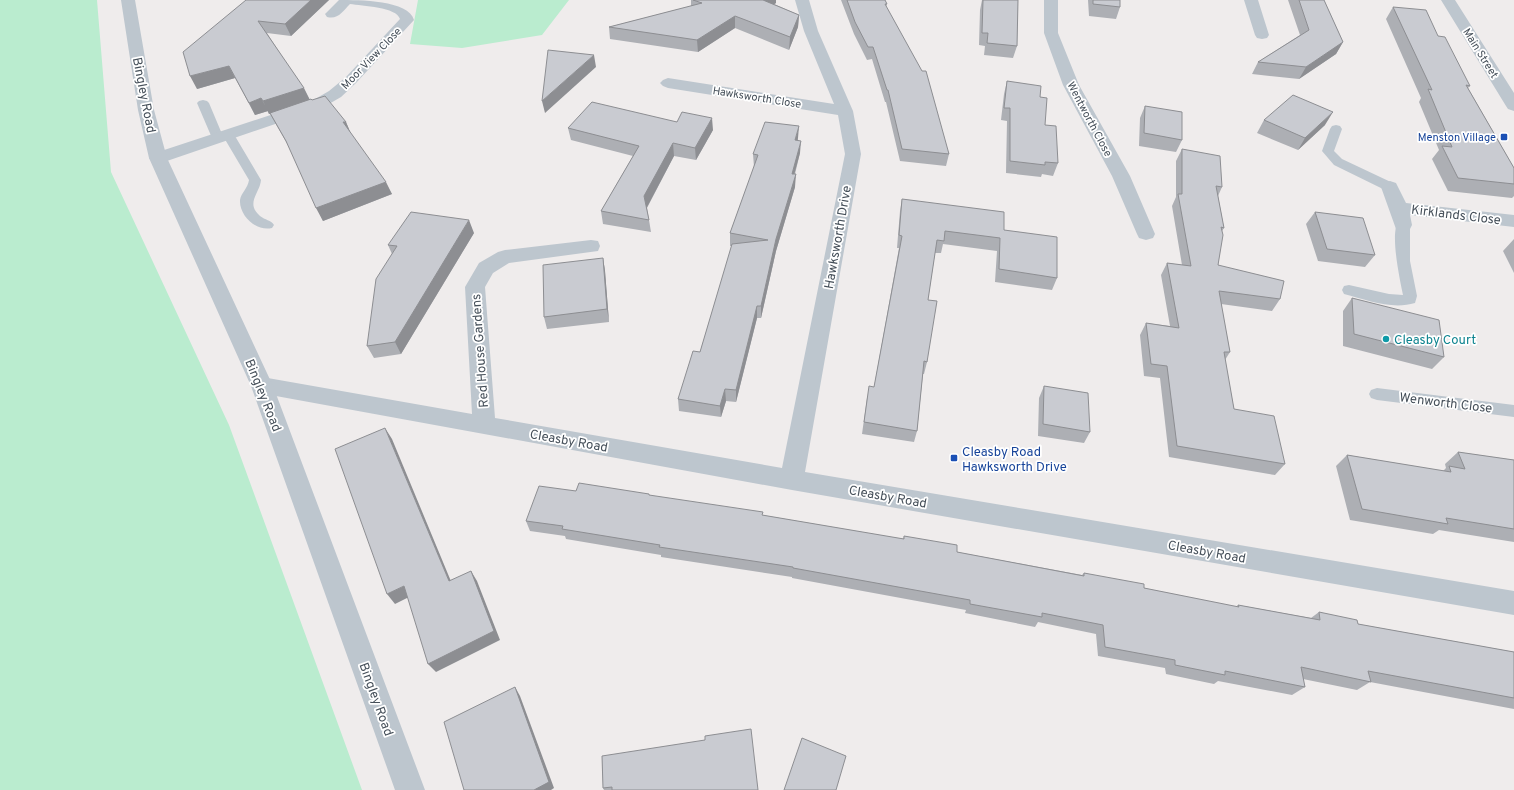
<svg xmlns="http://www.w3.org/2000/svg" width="1514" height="790" font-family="Overpass,sans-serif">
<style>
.green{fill:#baeccf}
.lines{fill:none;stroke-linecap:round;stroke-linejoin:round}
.service{fill:#bdc6ce;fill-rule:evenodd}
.minor{fill:#bdc6ce;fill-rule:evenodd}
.tertiary{fill:#bdc6ce;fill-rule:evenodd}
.wall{fill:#adafb4}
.shaded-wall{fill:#8d8e92}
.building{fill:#c9cbd1;stroke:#8d8e92}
.transit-dot{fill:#1a4fb4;stroke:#fff;stroke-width:1.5}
.culture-dot{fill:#0f9aa8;stroke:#fff;stroke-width:1.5}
.labels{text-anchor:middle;stroke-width:3.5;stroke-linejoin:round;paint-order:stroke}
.far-street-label{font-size:11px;fill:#454f59;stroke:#fff}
.far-transit-label{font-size:11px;fill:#164399;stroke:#fff;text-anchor:end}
.street-label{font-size:13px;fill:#454f59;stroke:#fff}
.culture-label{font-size:13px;fill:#0d838f;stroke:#fff;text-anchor:start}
.transit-label{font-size:13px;fill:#164399;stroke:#fff;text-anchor:start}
</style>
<rect width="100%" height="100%" fill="#efecec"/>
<path class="green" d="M0,0H97L111,172L229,425L362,790H0Z
M418,0H569L542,35L462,48L410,44Z"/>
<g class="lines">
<path class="service" d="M203,100L207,101L209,103L222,134L228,130L232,131L261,180C260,193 245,203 260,216C265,220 271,220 274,225L272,228C257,232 239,216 240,200C241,193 248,188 249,180L223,136L222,141H214L212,138L197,103L199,101Z
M1336,125L1340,126L1342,129L1334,151L1342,159L1395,184L1396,187L1395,190H1385L1334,165L1322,151L1330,129L1332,126Z
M1403,221L1408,222L1410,225V261L1417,296L1415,303C1392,310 1367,300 1344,294L1342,290L1344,286L1349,285L1389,294L1403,295C1400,280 1390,235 1398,222Z
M1377,388L1514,405V417L1377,400L1371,398L1369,394L1371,390Z"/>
<path class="minor" d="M339,0C359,0 409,0 414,20L356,83L341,97L322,108L164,162L158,163L152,162L149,158L152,154L310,102L329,91L346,77L400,19C397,7 362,6 350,4C343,11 338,20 327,17L325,14Z
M795,0H809L818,31L853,111L861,154L805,472L1514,591V615L792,490L254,392L251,386L254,380L262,377L472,414L465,287L479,263L498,252L505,250L591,240L598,241L600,246L598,251L509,263L493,273L485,287L495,418L782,468L845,154L838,115L668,88L663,86L660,83L663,80L668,78L834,104L804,31Z
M1044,0H1058V33L1079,85L1130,176L1155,234L1153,238L1146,240L1139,238L1137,234L1112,176L1063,85L1044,33Z
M1244,0H1258L1269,35L1267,38L1262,39L1257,38L1255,35Z
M1390,181L1396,183L1406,203L1514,215V227L1410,215L1412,225L1410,229L1403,231L1396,229L1381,187L1384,183Z"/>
<path class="tertiary" d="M121,0H135L154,110L167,158L273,386L425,790H395L251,386L149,158L138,110Z
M1441,0H1455L1514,93V111L1508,109L1506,106Z"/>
</g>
<path class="wall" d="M246,0H329L291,36L267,33L309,99L312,100L346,122L351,134L392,194L323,221L289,147L270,114H269L268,111L255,115L235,78L197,89Z
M691,0H776V3L774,4L799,15L798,27L789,50L735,28L698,52L610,39L609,27L691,6Z
M841,0H885L887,4L886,7L949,154L946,166L900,161L886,102H885L872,59L867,60L854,34Z
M982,0H1018L1017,46L1013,58L984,55L985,46L979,45L980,10Z
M1088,0H1120V7L1116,19L1089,16Z
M1288,0H1324L1343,42L1336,54L1299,79L1252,74L1258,62L1300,35Z
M1393,7L1438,36L1470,86L1468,88L1514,168V196L1512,198L1448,191L1432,159L1439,150L1419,102L1421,98L1386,19Z
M1007,81L1040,97L1045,125L1058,163L1053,176L1042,174L1041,177L1006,173L1007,121L1001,120L1004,94Z
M1145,106L1182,140L1176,152L1139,146L1140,118Z
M1264,120L1325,125L1298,150L1257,133Z
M568,128L713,130L696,160L674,156L647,208L651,232L603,224L601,211L633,156L571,140Z
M798,138V140L800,153L795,174V187L776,251L761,318H757L736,402L726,401L721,417L679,411L678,399L700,352L732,246H730V233L754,167L753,154Z
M1182,149L1222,187L1218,196L1224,228L1222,231L1218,265L1280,299L1272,311L1221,304L1230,352L1225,360L1234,409L1285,464L1275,475L1169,457L1160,378L1144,376L1140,335L1146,323L1170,326L1161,275L1167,263L1182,265L1172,206L1176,197V161Z
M902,199L1004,230L1057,278L1052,290L995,282L997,251L943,244L941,253H935L928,300L927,362L924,374H923L917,431L914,442L862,434L867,398L874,387L899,248H897L900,211Z
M1315,212L1375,255L1365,267L1318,261L1306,224Z
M474,233L401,354L374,358L367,346L392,254L388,245Z
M1514,239V273L1503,251Z
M603,258L605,271L609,322L547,329L544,317Z
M1352,298L1444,357L1432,369L1343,346V311Z
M1044,386L1090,432L1084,443L1038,436L1039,398Z
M1458,452L1514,460V542L1439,530L1433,534L1350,520L1336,466L1347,455L1443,471L1446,468L1445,464Z
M576,491L650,496L903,539L904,536L957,552L1082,575L1084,573L1144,588L1236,607L1238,605L1311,618L1319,612L1358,624L1514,652V709L1370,682L1357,690L1303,679L1305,687L1292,695L1218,681L1214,684L1166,674L1165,668L1098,656L1096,634L1038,622L1035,627L965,613L966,610L792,578V577L661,557V555L566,539L565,536L530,531L526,521Z
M602,756L758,790H604L603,788Z"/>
<path class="shaded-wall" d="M311,0H329L291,36L285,24Z
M762,0H776V3L762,12Z
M799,15L798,27L789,50L790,37Z
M735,16V28L698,52L697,40Z
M1343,42L1336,54L1299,79L1306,67Z
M594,55L596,67L545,113L542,101Z
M229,66L235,78L197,89L190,76Z
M304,88L310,100L269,114L263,101Z
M261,98L268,111L255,115L249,103Z
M1333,112L1325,125L1298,150L1305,138Z
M712,118L713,130L696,160L695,148Z
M343,122H346L351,134Z
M799,126L798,138L794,153L795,140Z
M801,141L800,153L791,186L792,174Z
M673,143L674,156L646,209L644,196Z
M796,174L795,187L776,251L761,318V306L776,239Z
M386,182L392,194L323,221L316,208Z
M469,220L474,233L401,354L395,342Z
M603,258L605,271L609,322L607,309Z
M757,306V318L736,402V390Z
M725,389L726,401L721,417L720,406Z
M385,428L392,439L455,591L449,581Z
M471,571L477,581L500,640L436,672L428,664Z
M404,586L411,596L395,604L387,594Z
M515,687L520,696L554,788L551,790H534Z"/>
<path class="building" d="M246,0H311L285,24L258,21L304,88L263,101L261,98L249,103L229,66L190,76L183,52Z
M693,0H763L799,15L790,37L735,16L697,40L609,27L702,3Z
M847,0H885L887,4H885L922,71H926L949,154L902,149L888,90H887L873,47H868L855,22Z
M983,0H1018L1017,46L987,43L988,33H982Z
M1093,0H1120V7L1093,4Z
M1299,0H1324L1343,42L1306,67L1258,62L1309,30Z
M1393,7L1426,10L1438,36L1445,37L1470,86L1466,85L1514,168V184L1458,178L1442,146L1452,147L1428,89L1432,90Z
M548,50L594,55L542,101Z
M1007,81L1041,86L1040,97L1047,98L1045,125L1056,126L1058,163L1045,162V165L1010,161V108H1004Z
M1293,95L1333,112L1305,138L1264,120Z
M325,96L346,122H343L386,182L316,208L286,141L270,113L311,99L312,100Z
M592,102L677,122L682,112L712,118L695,148L673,143L644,196L649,220L601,211L639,146L568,128Z
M1145,106L1182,112V140L1144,133Z
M765,122L799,126L795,140L801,141L792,174H796L776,239L761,306H757L736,390L725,389L720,406L678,399L693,351L700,352L732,244L768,240L730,233L758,155L753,154Z
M1182,149L1220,156L1222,187L1216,186L1224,228L1221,227L1223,235L1218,265L1284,281L1280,299L1219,291L1230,352H1224L1234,409L1274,416L1285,464L1177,446L1167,366L1151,364L1146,323L1179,328L1167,263L1191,266L1178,194H1182Z
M902,199L1004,212V230L1057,237V278L999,269L1000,238L945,231L944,241L937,240L928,300L937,301L927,362L924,361L917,431L864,422L869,386L874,387L902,236L899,235Z
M411,212L469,220L395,342L367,346L376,279L397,246L388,245Z
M1315,212L1363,218L1375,255L1327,249Z
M603,258L607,309L544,317L543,265Z
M1352,298L1439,320L1444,357L1354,334Z
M1044,386L1088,393L1090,432L1043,424Z
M385,428L449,581L471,571L494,631L428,664L404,586L387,594L335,449Z
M1458,452L1514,460V529L1446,518L1448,524L1362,509L1347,455L1451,472L1449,466L1465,469Z
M579,483L649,494V495L763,512L762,515L904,539V536L957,545V552L1084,576V573L1144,584V588L1239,607L1238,605L1320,620L1319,612L1357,620L1358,624L1514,652V698L1368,671L1371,682L1301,667L1305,687L1225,671V675L1175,665V660L1105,647L1103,625L1042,613V617L970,604V600L793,568V567L659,547L660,545L562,529L563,526L526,521L539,486L576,491Z
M515,687L549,782L534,790H464L444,722Z
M751,729L758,790H612V787L603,788L602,756L705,740V736Z
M802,738L846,756L836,790H784Z"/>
<g class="transit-dot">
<rect x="1500" y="133" width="8" height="8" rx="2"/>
<rect x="950" y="454" width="8" height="8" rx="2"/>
</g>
<circle class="culture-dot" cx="1386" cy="339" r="4"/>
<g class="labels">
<g class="far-street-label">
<text transform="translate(1481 53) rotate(58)" y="4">Main Street</text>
<text transform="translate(371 58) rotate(-46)" y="4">Moor View Close</text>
<text transform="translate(757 97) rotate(9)" y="4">Hawksworth Close</text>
<text transform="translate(1090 119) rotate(62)" y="4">Wentworth Close</text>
</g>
<g class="far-transit-label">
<text x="1496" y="141">Menston Village</text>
</g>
<g class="street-label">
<text transform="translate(145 95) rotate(79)" y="5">Bingley Road</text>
<text transform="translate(1456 214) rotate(7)" y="5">Kirklands Close</text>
<text transform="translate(837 237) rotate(-80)" y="5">Hawksworth Drive</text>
<text transform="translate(479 351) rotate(-94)" y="5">Red House Gardens</text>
<text transform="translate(264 395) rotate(68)" y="5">Bingley Road</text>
<text transform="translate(1446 402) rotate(7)" y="5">Wenworth Close</text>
<text transform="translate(569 440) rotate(10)" y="5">Cleasby Road</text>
<text transform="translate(888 496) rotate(10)" y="5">Cleasby Road</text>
<text transform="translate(1207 551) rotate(10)" y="5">Cleasby Road</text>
<text transform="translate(377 699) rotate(70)" y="5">Bingley Road</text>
</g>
<g class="culture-label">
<text x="1394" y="344">Cleasby Court</text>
</g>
<g class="transit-label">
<text x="962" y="456">Cleasby Road<tspan x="962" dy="15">Hawksworth Drive</tspan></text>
</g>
</g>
</svg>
